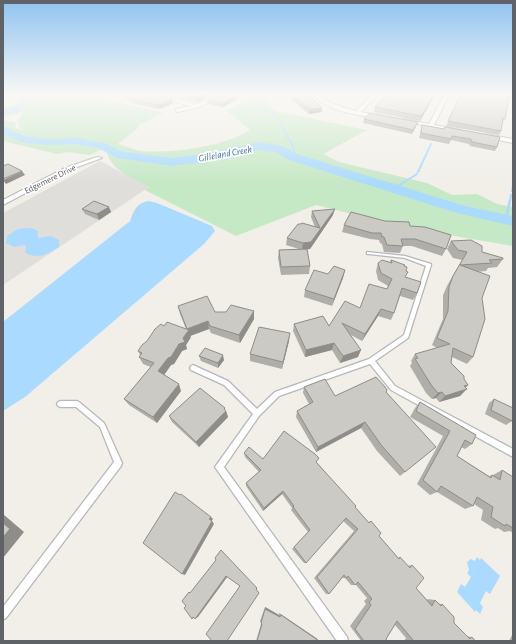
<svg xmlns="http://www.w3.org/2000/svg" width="516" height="644" font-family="'Alegreya Sans',sans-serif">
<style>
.industrial{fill:#e0deda}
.green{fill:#c5e8c5}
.water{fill:#aadaff}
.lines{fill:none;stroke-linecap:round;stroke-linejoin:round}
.stream-far2{stroke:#aadaff;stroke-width:1.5}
.stream-far1{stroke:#aadaff;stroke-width:2}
.stream{stroke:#aadaff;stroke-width:2.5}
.river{fill:#aadaff;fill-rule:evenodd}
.lane-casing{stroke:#b5b8bc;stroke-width:2.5}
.street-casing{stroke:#b5b8bc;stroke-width:2}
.lane{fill:#fff;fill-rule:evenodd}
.street{fill:#fff;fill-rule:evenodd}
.wall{fill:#afaea9}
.shaded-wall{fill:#8f8d8a}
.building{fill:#cccac5;stroke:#8f8d8a}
.labels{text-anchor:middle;stroke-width:3.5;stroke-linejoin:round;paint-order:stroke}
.far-street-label{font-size:9px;fill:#5f6368;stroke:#fff}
.far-water-label{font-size:10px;font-style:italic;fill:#4174aa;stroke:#fff}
</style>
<rect width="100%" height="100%" fill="#f1efe8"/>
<path class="industrial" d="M100,161L149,187L3,285V213Z"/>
<path class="green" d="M18,95H34L33,97L39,98V95H87L161,112L163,113L139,125V127L118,144C125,146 134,150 141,151C170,154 226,146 250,130L227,111L247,99L248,95H266L264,97L275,111L367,130L323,154L339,162L427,183L452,195L477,194L497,204L513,207V246L408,228L316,205L236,236L145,190L149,187C133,178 113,172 107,153L111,148L106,147L90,155L67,152L57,154L3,141V120L16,123L15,128L27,131L20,128L18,121L25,110L18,114L3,117V108C10,107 19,106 21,97Z"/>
<path class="water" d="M148,201L157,203L212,226L215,231L204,244L25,397L3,411V322L130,221C134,210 136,204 148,201Z
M31,228L38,231V238L51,236L59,240V247C46,255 39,259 25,253L26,245L14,247L6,243L7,236L18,229Z
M477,557L480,560L481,558L500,576L490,594L486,591L480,603L483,607L480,614L476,610L475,612L457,592L461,584L465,587L471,577L467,573L469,570L467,562L471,559L475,561Z"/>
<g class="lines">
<path class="stream-far2" d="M257,95L256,97L261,107L277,116L290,142"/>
<path class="stream-far1" d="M290,141L294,149L293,157
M418,172L431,144
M395,188L417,174
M512,191L513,186
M510,201L511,195"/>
<path class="stream" d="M506,220L510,200"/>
<path class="river" d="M25,95H34C29,109 17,113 3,115V109C13,108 22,105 25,95Z
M3,126L24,136L46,139L77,138L105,143L120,151L172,158L204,154L259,142L282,146L297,154L465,206L513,216V226L457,213L289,160L275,152L259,150L204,162L172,166L117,158L98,148L77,144L46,145L21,142L3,133Z"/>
<g class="lane-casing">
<path id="lane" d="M367,252L405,256L431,264V265L408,338L375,361L395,386L513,449V457L391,390L370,364L279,396L259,416L224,467L347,637L348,641H337L215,467L253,414L224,385L191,370L190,368L191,366L193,365L228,381L257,409L275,392L369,359L404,335L426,266L405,258L369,254H367Z
M60,401H77L79,402L104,423L122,463L121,466L6,618L3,620V607L114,462L100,427L76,407H60L58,406L57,404L58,402Z"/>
</g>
<g class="street-casing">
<path id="street" d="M148,95H158L197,104L214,95H220L200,107L178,112L176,111V109L191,106Z
M314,95H319L330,103L356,111L372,95H377L361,112L386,117L383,119C360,115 330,113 314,95Z
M444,95H449L434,125L461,130V132L401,121L404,119L429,124Z
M486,134L513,139V143L484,137L483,136Z
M97,157L102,158L69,170L3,205V200L65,168Z"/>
</g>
<use href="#lane" class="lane"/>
<use href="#street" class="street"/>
</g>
<path class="wall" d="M118,95H158L172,99L173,103L160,109L135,104Z
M167,95H210L198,102Z
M244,95L223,107L208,104L207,100Z
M277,95H307L322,112L309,114L287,96H277Z
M435,95L420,121L374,112L375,107Z
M459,95L505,119L502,123L501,131L499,135L446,126L458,100H457Z
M364,119L416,126L412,134L363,123Z
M422,125L497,147L495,151L470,146L469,144L451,140L449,144L419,138Z
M82,209L111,212L99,220L85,214Z
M312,211L333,215L310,249H307L310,266L309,274L281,275L278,258L279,250L299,249L286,245L287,238L301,224L315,227L311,217Z
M385,221L410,226L446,249L442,256L412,246H403L400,253L384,252L382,244L380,243L379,240L370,239L342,232L344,225Z
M451,241L503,259L497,267L488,268L486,271L477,272L482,298L473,357L467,364L452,357L451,363L468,385L465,388L460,396L439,402L436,398L432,399L426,393L410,366L412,363L411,361L415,354L437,348L432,345L443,319V295L448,284L462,260L453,258L447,249Z
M391,260L404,266L406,271L405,277L417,293L413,300L400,296L394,313L391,320L378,316L362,341L351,335L358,357L340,363L332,350L305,357L293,331L294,324L329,326L360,308L387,289L388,286L378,280L376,271L378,263L390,262Z
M345,270L343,278L332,306L304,297L305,290L328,274Z
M178,306L254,319L240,343L211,333L209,329L190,336L191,337L186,345L187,349L182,351L174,364L171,365L164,375L181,391L157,423L129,405L124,399L151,367L143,364L139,357L140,355L138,351L147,341L164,326L186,329L180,314Z
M289,341L282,369L250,361V354Z
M199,356L224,360L218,368L201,361Z
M304,387L335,396L386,392L405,472L400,476L377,451L361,428L316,452L296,417L297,411L309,404L303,393Z
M494,399L512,421L506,425L485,414L489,403Z
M420,402L472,444L465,449L461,447L457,456L489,476L492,475H493L502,470L513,477V533L510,531L504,532L498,528L495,529L481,520L483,510L474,504L473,506L465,509L437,492L430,495L417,484L443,436L410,417L415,408Z
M225,410L226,411L228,417L199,447L172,422L169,416Z
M244,453L263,459L317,463L368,522L371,521L379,536L398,558L400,557L407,566L412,565L416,588L427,600L428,599L435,600L440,604H442L454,623L466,636L471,637L475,641H404L406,638L395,625L386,639L387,641H361L350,626L366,604L364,601L367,598L356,585H351L345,578H342L329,594H326L314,578L354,531L343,521L306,563H304L292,549L308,532L291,510L292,508L282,494L263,511L246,486V483L259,472L245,457Z
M265,607L279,615V613L316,638L319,641H256L261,624V623L260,621Z
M513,633V641H509Z"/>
<path class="shaded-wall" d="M202,95H210L198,102L197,98Z
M236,95H244L223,107V103Z
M434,95H435L420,121L421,116Z
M172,99L173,103L160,109L159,105Z
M322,108V112L309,114L310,109Z
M418,122L412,134L413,130Z
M22,171L25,175L6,184L3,180Z
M109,207L111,212L99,220L97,214Z
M335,209L333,215L310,249L302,250L303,243L311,242Z
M345,270L343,278L332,306L334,299Z
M381,309L378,316L362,341L365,334Z
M254,311V319L240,343L239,335Z
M208,321L209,329L190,336L191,337L186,345L187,349L182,351L174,364L171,365L162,378L158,371L183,338L187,329Z
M290,333L289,341L282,369L283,362Z
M334,343L332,350L305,357L306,350Z
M361,350L358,357L340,363L343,356Z
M223,355L224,360L218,368V363Z
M179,384L181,391L157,423L153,417Z
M468,385L462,391L467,389L460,396L439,402L445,396L464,386Z
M442,392L436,398L432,399L438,393Z
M225,408V412L226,411L228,417L199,447L196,442Z
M365,422L361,428L316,452L318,447Z
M283,491L282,494L263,511L264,508Z
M3,514L24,532L3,558Z
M211,517L213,519L211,522L209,519Z
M212,521L214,524L185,575L182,574Z
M226,576H228L198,617L195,619Z
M265,607L279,615L280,617L265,609Z
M279,613L316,638L319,641L281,615Z"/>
<path class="building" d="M125,95H158L172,99L159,105L134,100Z
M185,95H202L197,98Z
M215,95H236L223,103L207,100Z
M291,95H307L312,98L322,108L310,109Z
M386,95H434L421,116L375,107Z
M459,95H508L509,99L505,119L503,118L501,131L448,121L460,96H458Z
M370,113L418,122L413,130L364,119Z
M422,125L444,129L445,127L500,137L497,147L472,142L471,139L452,136L451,139L421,133Z
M8,164L22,171L3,179V166Z
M94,201L109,207L97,214L82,209Z
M335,209L311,242L303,243L287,238L298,224H301L302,223L320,228L312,211Z
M351,212L385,221L409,222L410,226L425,227L451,235L446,249L415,239H401L403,246L387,245L384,237H382L381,233H372L344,225Z
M471,240L482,246V252L503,258V259L489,260L492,263L460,265L490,276L482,298L485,319L473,357L453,348L451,363L464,376V379L468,385L464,386L467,389L445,396L442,392L438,393L432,386L415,359L418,358L415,354L450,344L437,338L448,311L449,287L453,276L467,252L458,250L451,241Z
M307,249L310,266L281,267L279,250Z
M382,260L392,263L391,260L405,265L404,266L407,267L406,271L408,272L405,277L421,282L417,293L402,288L394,313L381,309L365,334L342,323L361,350L343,356L334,343L306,350L294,324L323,316L329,326L345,301L360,308L369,284L387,289L392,279L381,273L378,263Z
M334,266L345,270L334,299L305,290L314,270L328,274Z
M207,296L215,312H226L231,305L254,311L239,335L210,326L208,321L187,329L178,306Z
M167,322L189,330L183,338L185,342L179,344L171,357L168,358L158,371L179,384L153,417L124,399L154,363L139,357L142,353L138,351L142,345L147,341L155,329L161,324L164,326Z
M259,327L290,333L283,362L250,354Z
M205,348L223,355L218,363L199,356Z
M376,377L385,387L387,390L386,392L436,447L405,472L382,446L365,422L318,447L297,411L313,402L304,387L325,379L335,396Z
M200,388L225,408L224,409L226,411L196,442L169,416Z
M494,399L513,408V416L512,421L491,410Z
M420,402L476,435L472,444L465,440L457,456L491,478L492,475L500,480L502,470L513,477V528L506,524L505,526L491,517L493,507L477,497L473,506L441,486L437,492L423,480L450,431L416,411Z
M284,431L315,454L319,458L316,462L356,506L355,507L369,523L371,521L381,533L379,536L399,559L400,557L410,568L412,565L424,578L416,588L432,606L435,600L441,606L442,604L454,617V623L470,639L471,637L473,638L475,641H413V640L397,621L386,639L387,641H364L355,629L371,605L369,602L372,599L358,582L355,585L348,576L346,578L344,575L329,594L317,577L358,529L346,518L306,563L294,547L310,530L293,507L294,506L283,491L264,508L246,483L261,470L244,453L249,447L263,459Z
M175,492L180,495L181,494L211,517L209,519L212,521L182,574L143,543Z
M3,523L10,529L3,537Z
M221,550L257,588L256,589L259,593L227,641H212L206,634L240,586L226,576L195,619L193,617L192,619L184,608L186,606L182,601L189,592L190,593L216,560L215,558Z
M265,609L280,617L281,615L319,641H257L262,624L261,623Z"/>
<linearGradient id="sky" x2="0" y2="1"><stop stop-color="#8fc3f1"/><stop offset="0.51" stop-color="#f9f8f5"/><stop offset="1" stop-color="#f9f8f5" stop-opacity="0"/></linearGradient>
<rect width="516" height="185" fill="url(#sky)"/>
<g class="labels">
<g class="far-street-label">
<text transform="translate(50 179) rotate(-26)" y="3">Edgemere Drive</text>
</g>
<g class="far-water-label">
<text transform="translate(225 153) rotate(-10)" y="4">Gilleland Creek</text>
</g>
</g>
<rect width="516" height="644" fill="none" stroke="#5f6368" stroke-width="8"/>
</svg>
